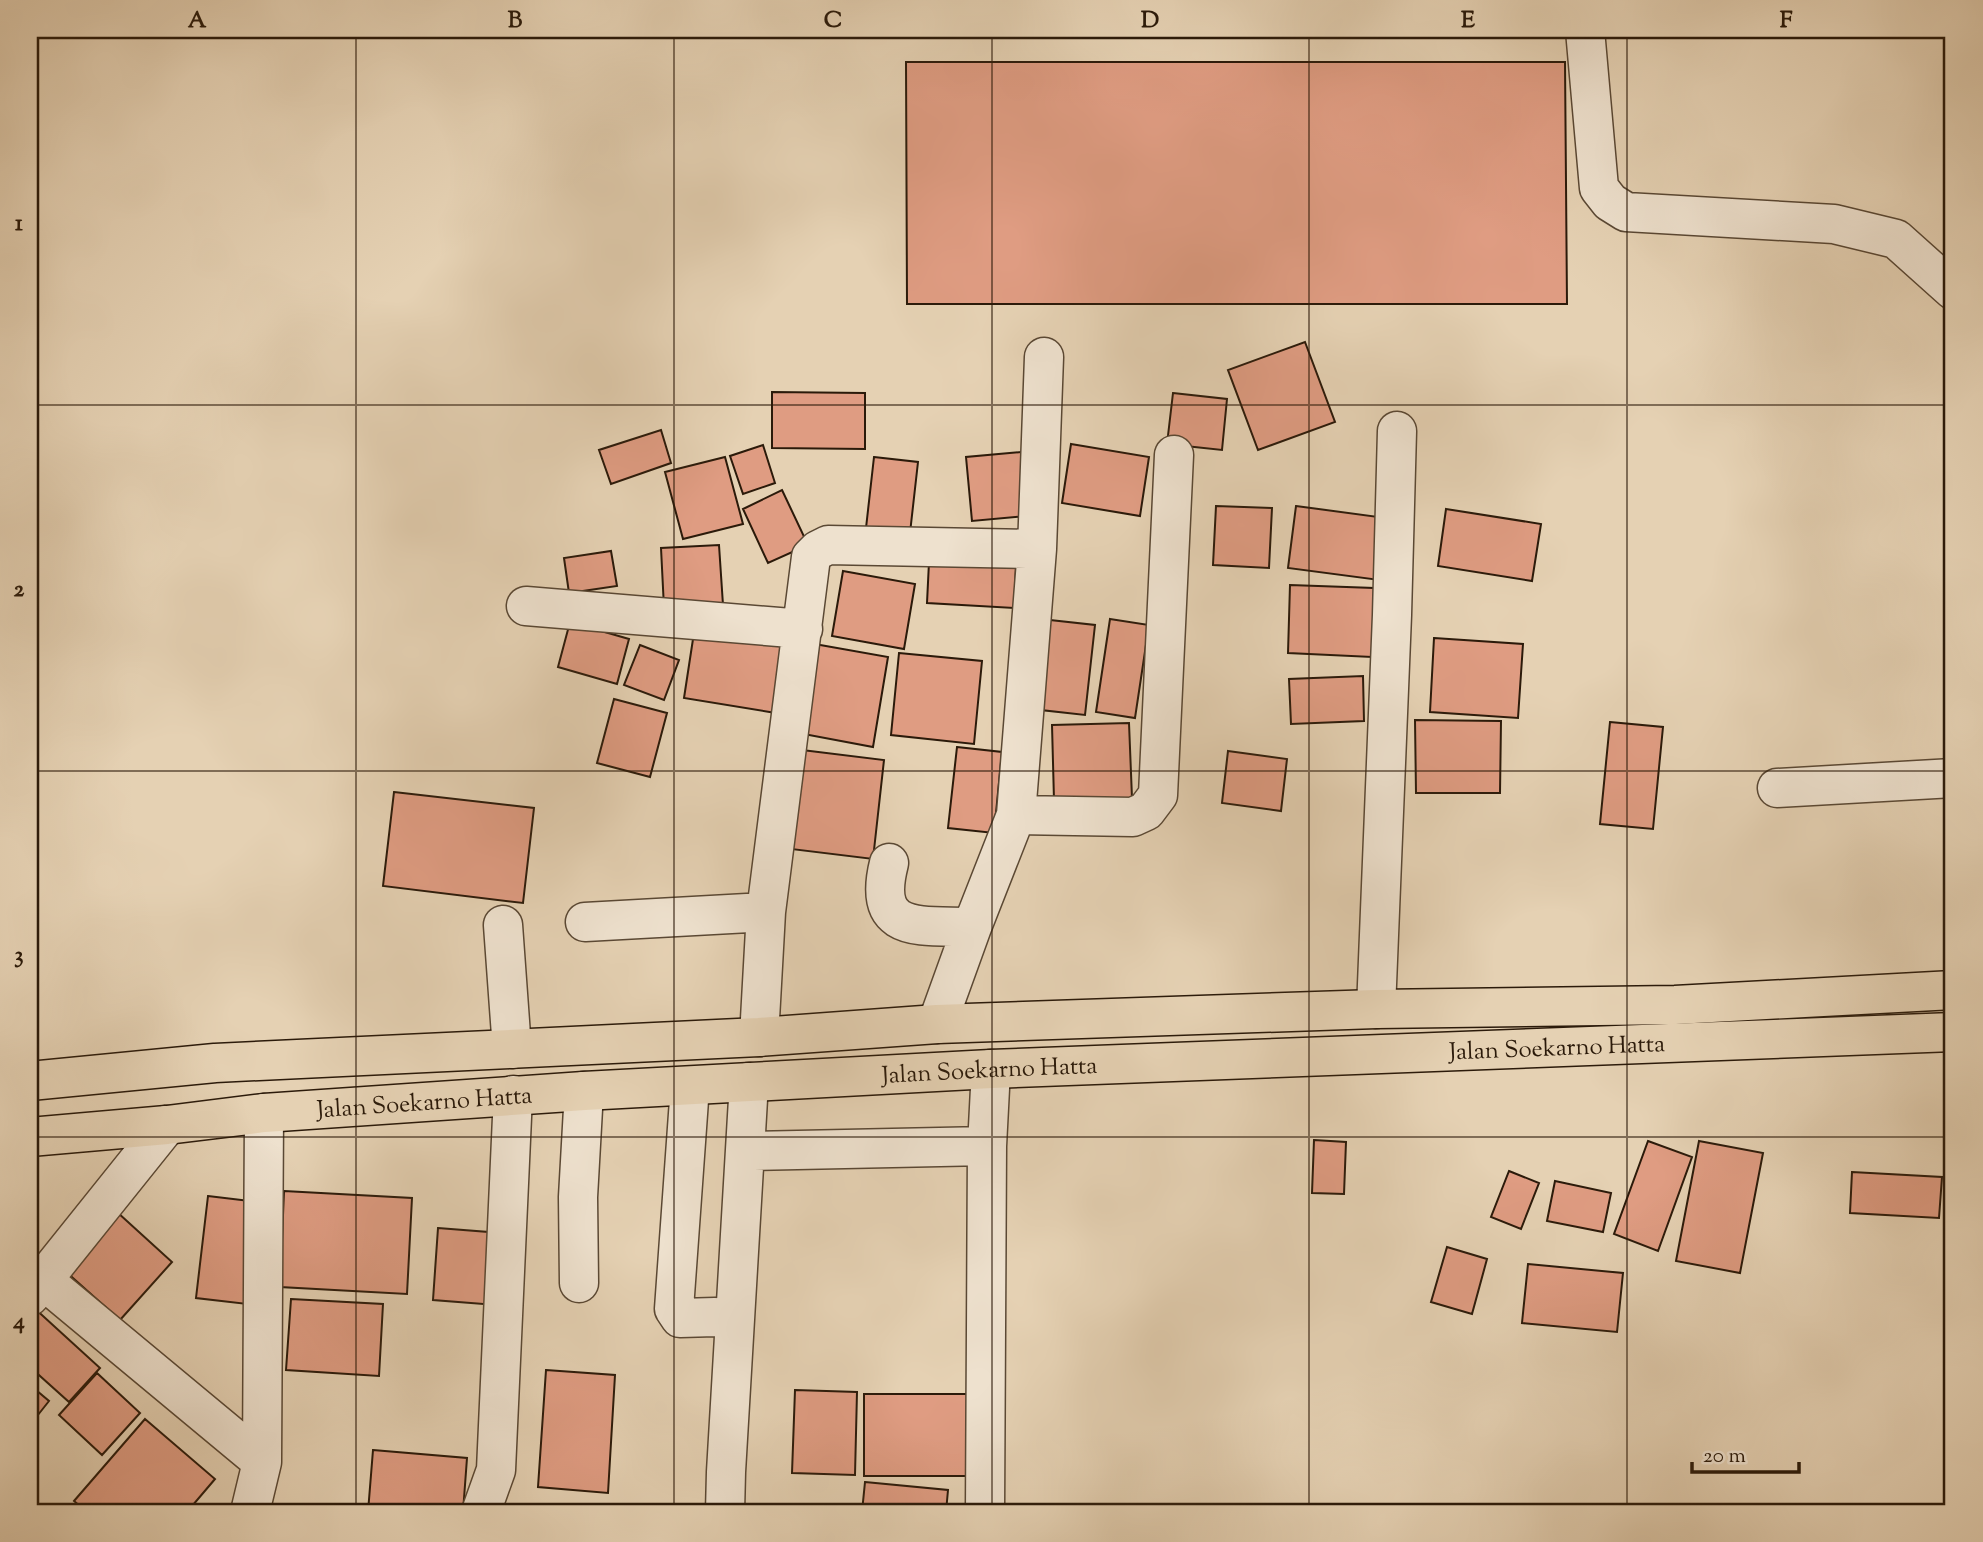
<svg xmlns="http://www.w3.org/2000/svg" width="1983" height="1542" font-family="'Sorts Mill Goudy',serif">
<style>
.building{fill:#df9c82;stroke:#2b1a0a;stroke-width:2}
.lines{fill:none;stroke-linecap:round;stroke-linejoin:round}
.minor-casing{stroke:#5a4834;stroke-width:41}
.highway-casing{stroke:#2b1a0a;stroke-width:41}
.minor{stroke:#eee1ce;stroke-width:38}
.highway{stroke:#e5d1b3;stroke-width:38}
.grid{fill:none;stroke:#2b1a0a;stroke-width:2;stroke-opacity:0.55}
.labels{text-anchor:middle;stroke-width:5;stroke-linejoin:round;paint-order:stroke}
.street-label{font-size:24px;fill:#2b1a0a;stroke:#eee1ce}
.neatline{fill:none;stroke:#2b1a0a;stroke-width:2.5}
.grid-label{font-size:23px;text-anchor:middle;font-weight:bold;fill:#2b1a0a}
</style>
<rect width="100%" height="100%" fill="#e5d1b3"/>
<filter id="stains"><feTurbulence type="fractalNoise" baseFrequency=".00286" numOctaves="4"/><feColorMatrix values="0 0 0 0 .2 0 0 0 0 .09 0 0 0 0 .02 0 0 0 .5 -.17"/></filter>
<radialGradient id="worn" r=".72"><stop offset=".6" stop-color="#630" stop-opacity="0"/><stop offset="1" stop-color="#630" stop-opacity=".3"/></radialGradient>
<path class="building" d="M912,30H1128L912,38Z
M906,62H1565L1567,304H907Z
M1305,342L1335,422L1258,450L1228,370Z
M772,392L865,393V449L772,448Z
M1173,393L1227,399L1222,450L1167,444Z
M661,430L671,463L611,484L599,450Z
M1071,444L1149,457L1140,516L1062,503Z
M763,445L775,483L743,494L730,456Z
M1033,451L1038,515L972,521L966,457Z
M725,457L743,524L683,539L665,472Z
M874,457L918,462L910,533L866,528Z
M782,490L808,545L768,563L743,509Z
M1216,506L1272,508L1269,568L1213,565Z
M1296,506L1386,518L1379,580L1288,568Z
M1446,509L1541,524L1532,581L1438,566Z
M719,545L723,605L664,608L661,548Z
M611,551L617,586L569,593L564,558Z
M929,562L1016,566L1014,608L927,603Z
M843,571L915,584L904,649L832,636Z
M1290,585L1374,588L1372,657L1288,653Z
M1110,619L1149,625L1135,718L1096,712Z
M1050,620L1095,625L1085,715L1041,710Z
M570,622L629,639L617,684L558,667Z
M695,626L794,643L782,714L684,698Z
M1434,638L1523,644L1518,718L1430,712Z
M809,643L888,657L873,747L793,732Z
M640,645L679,660L664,700L624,685Z
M899,653L982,661L974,744L891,735Z
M1363,676L1364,721L1291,724L1289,679Z
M614,699L667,713L650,777L597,763Z
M1415,720L1501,721L1500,793H1416Z
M1610,722L1663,727L1653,829L1600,824Z
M1129,723L1132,798L1054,800L1052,725Z
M957,747L1002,752L994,833L948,828Z
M802,750L884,760L873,859L791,849Z
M1228,751L1287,759L1281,811L1222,803Z
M394,792L534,808L523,903L383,886Z
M1314,1140L1346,1142L1344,1194L1312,1193Z
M1648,1141L1692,1157L1658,1251L1614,1234Z
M1699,1141L1763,1153L1740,1273L1676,1261Z
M1509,1171L1539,1183L1521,1229L1491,1217Z
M1852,1172L1942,1177L1939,1218L1850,1213Z
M1555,1181L1611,1193L1603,1232L1547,1221Z
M284,1191L412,1198L407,1294L280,1287Z
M208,1196L258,1202L247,1304L196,1298Z
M117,1212L172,1262L120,1320L64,1270Z
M438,1228L501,1233L496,1305L433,1300Z
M1447,1247L1487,1259L1472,1314L1431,1302Z
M1528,1264L1623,1273L1617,1332L1522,1323Z
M291,1299L383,1304L379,1376L286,1370Z
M32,1306L100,1368L69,1402L30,1367V1308Z
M546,1370L615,1375L608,1493L538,1487Z
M97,1373L140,1413L102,1455L59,1415Z
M30,1385L49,1401L30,1425Z
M795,1390L857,1392L855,1475L792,1473Z
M864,1394H967L968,1476H864Z
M145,1419L215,1479L187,1512H87L74,1501Z
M373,1450L467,1458L463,1512H368Z
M865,1482L948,1490L946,1512H862Z"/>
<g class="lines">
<g class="minor-casing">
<path id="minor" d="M1585,30L1599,188L1610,202L1626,212L1834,224L1896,239L1953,290
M526,606L803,629
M1777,788L1953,778
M1016,815L1133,817L1146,811L1158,795L1174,455
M889,863C871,935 919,925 972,927
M585,922L766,912
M503,925L512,1049
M1376,1009L1392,615L1397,431
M937,1024L972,927L1016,815L1037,549L1044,357
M759,1037L766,912L811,557L818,550L828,545L1037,549
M690,1086L674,1309L680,1318L715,1317
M745,1151L987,1146
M43,1280L262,1462
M579,1283L578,1197L584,1091
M30,1296L167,1125
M250,1512L262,1462L264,1113
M481,1512L496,1470L513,1095
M725,1512L726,1472L749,1082
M985,1512L987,1146L991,1069"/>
</g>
<g class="highway-casing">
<g id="highway">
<path d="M30,1081L215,1063L759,1037L937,1024L1376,1009L1675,1005L1953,990"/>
<path id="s1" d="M30,1137L167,1125L264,1113L584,1091L991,1069L1953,1032"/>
</g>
</g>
<use href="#minor" class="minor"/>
<use href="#highway" class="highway"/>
</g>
<path class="grid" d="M356,30V1512M674,30V1512M992,30V1512M1309,30V1512M1627,30V1512M30,405H1953M30,771H1953M30,1137H1953"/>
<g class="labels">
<g class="street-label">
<text dy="8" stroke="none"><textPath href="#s1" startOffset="1530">Jalan Soekarno Hatta</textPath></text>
<text dy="8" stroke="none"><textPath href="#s1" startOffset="962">Jalan Soekarno Hatta</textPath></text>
<text dy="8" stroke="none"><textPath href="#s1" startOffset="396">Jalan Soekarno Hatta</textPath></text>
</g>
</g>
<rect width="1983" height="1542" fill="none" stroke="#e5d1b3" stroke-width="77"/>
<path d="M1692 1462v10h107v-10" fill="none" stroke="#2b1a0a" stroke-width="3.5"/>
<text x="1703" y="1462" font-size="21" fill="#2b1a0a" stroke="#eee1ce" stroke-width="5" paint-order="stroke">20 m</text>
<rect x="38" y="38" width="1906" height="1466" class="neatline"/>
<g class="grid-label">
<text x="197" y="27">A</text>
<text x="515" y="27">B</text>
<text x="833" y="27">C</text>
<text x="1150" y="27">D</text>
<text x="1468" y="27">E</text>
<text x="1786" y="27">F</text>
<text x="19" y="230">1</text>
<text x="19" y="596">2</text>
<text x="19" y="962">3</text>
<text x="19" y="1328">4</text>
</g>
<rect width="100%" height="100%" filter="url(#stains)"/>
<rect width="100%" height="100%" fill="url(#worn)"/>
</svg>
